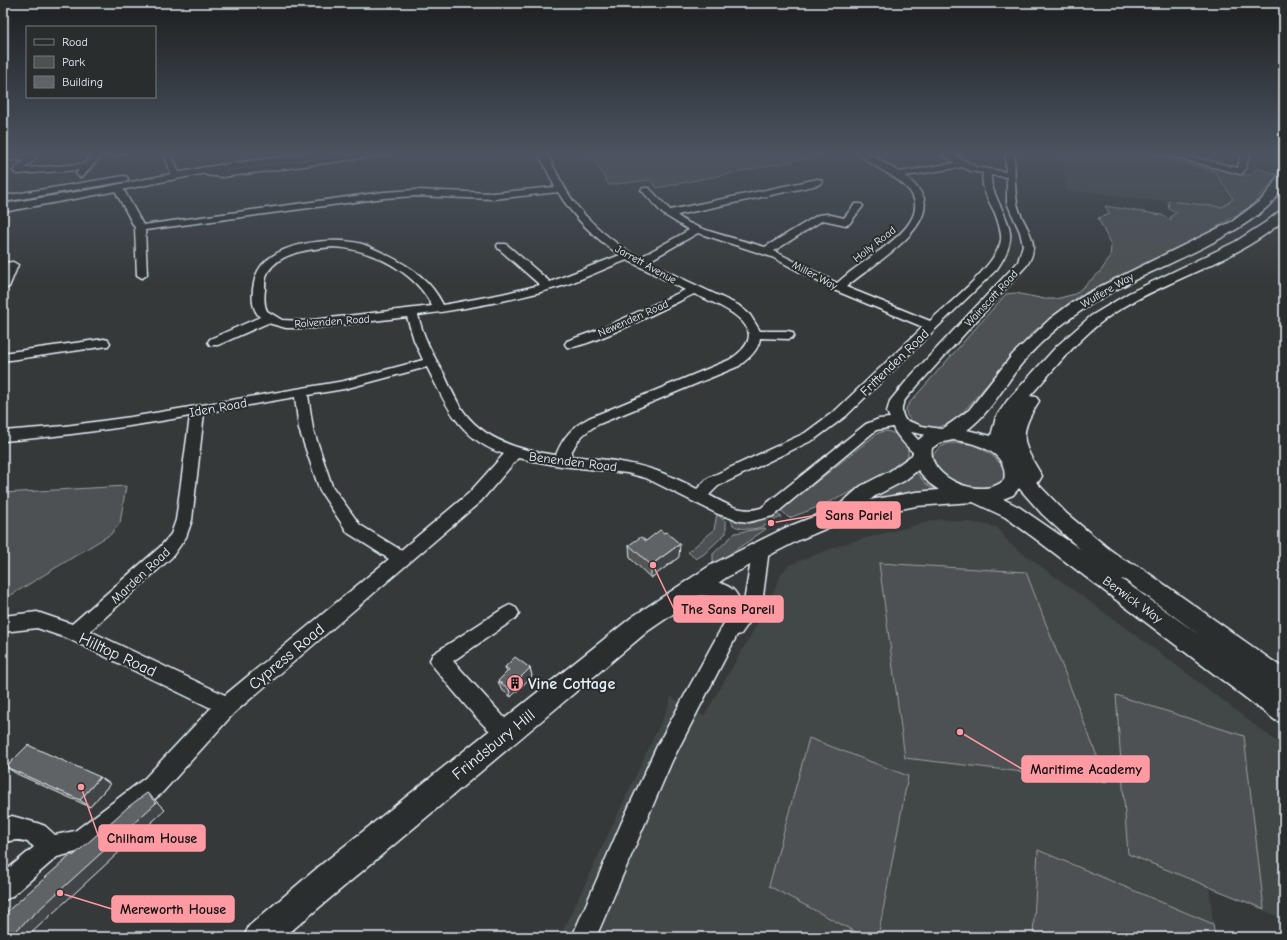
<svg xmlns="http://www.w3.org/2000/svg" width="1287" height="940" font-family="'Comic Neue',sans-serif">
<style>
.built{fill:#424647}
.green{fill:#4d5152;stroke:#9aa1a5}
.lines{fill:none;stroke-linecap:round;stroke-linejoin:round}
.minor-casing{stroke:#e8f1f8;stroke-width:3}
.major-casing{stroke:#e8f1f8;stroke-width:3}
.minor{fill:#2a2d2e;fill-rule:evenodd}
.major{fill:#2a2d2e;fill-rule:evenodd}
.wall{fill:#525557;stroke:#e8f1f8}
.shaded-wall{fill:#424547;stroke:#e8f1f8}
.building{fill:#5f6365;stroke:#e8f1f8}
.labels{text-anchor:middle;stroke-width:4;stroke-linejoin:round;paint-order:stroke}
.far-street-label{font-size:11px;fill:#e8f1f8;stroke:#2a2d2e}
.street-label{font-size:13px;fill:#e8f1f8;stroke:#2a2d2e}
.near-street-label{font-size:16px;fill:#e8f1f8;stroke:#2a2d2e}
.near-poi-label{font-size:16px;font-weight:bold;fill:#e8f1f8;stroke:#2a2d2e;text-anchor:start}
.leader{fill:none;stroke:#ff9aa2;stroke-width:1.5}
.callout-dot{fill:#ff9aa2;stroke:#2a2d2e;stroke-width:1.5}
.callout{fill:#ff9aa2;stroke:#ff9aa2;stroke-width:1.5}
.callout-label{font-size:14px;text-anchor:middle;font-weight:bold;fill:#111}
</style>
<rect width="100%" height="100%" fill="#35393a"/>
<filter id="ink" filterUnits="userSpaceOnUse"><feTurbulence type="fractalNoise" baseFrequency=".025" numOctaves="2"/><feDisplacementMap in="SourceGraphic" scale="8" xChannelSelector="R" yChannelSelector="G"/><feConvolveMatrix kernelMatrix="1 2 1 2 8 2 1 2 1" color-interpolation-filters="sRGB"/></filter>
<g filter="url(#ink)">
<path class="built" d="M1013,152H1146L1211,169L1231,200L1225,209L1066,190L1062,158L1013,154Z
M939,519L970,522L997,527L1009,543L1167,658L1284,747V919L1209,887L1215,937H560L668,707L671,697L704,716L767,607L782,572L789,565L843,544Z"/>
<path class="green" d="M632,152H819L824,155L657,188L650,180L609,185L592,157Z
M1139,152H1154L1242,175H1251L1257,168L1278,175L1251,206L1202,236L1079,296L1033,332L958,418C949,423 941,428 931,428C922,428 905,421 906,409C907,406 910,402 913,399L1006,294L1015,293L1045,299H1056L1075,294L1100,272L1110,258L1111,245L1098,218L1110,214L1105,206L1162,215L1168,219H1171V216L1177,212L1169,209L1168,201L1222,207L1233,199L1214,171Z
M885,431C902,433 913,446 906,463C867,485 831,503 789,518L781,510L878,433Z
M949,443C956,443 963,443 970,444C984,448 1016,467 1000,484C994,489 978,492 971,490C964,488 946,479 940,475C936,472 934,463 932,459C935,449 940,447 949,443Z
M915,471L925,483L935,491L906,493L869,500L868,498Z
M126,486L120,523L111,534L3,600V493Z
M717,514L726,522V533L704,554L696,559L688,552L714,530Z
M776,514L782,517L771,521L772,522C761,529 745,532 733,525L730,517C747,520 760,522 776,514Z
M765,528L766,529L718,562L713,561V554L735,533Z
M879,563L1026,572L1107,782L905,758Z
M1116,695L1244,736L1264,909L1128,854Z
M809,738L908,776L878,937H865L769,886Z
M1038,850L1213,924L1215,937H1033Z"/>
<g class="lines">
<g class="minor-casing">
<path id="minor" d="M95,152H127L123,154L101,156L83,176L80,177L76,174L79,170L17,174L13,171L24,160H3V154L35,155L36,157L35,159L25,168L84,164Z
M163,152H171L180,176L179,178H173L172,176Z
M370,152H395L391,154L223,177L206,175L202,170L206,167L211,171H223Z
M538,152H546C554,168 562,184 571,198C588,222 614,243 639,258L689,230L663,214L643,192L641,190L643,188H649L670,210L818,179L821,180L822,182L818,185L677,215C692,230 743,240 765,247L818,215L827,214L844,218L855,204H861L863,206L849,224L846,225L823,220L774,251L837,283C846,275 855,268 864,262C884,247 935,217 907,188C893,173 871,167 857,152H867L899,172L955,163L940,152H950L976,167L1006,172V152H1014C1015,168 1014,186 1017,202C1020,225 1044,239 1027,265L918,385C908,397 896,404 905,420L922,426L953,431L955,434L953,437L948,439L911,432L929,452L927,456C924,456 921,457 918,456C912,453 894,433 893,427L876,430L773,516L749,522L740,521L718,514L646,478L627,473L561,466L518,458L481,501L234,713L161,794L88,849L57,857L11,897L3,901V873L34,847C25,838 14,839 3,843V820L12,816L37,823L45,826L55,835L75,831L145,778L211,708L69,639L37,628L3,632V616L37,612L72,624L160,547L171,534L176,520L190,416C128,427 66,436 3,441V431L65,426L131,417L344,381L423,360L414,340L407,317L313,328H286L268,323L218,345H210L208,342L210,339L260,317C252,309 252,299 253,289C254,283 255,276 258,271C273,242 334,236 362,244C371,247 379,251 387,255C411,267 431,280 443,305L502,294L540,285L498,248L497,246L498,244H506L550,282L620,255C596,239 573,217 558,192L493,199L416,196L384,198L145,230L147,275L142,278L137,275L135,228L113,187L115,185H121L143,225L384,192L416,190L493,193L555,187ZM962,167L971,171L983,173C980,187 989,201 995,213C998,222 1002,231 1001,240C997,265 949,303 930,321L846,287C867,268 932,232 924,199C921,190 912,182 905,176ZM991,175L1007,177V203L1020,232L1023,245L1018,262L908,379L890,401L887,412L890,418L879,419L866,424L761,508C742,514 725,504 709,495L718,486L815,439L846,416L997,269C1017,239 1012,230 997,199C994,191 990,184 991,175ZM698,233L772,257L834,290L923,327L836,410L805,433L708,478L697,489C684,482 670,476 657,471C629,461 599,459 570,456C576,440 584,432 599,424L739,366C748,359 759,350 760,338L788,339L792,338L794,335L792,332L788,331H760L750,315L738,305L647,262ZM333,247C370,248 416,272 432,306L304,321L282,320L267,311C264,305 264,297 265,290C265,284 265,277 268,272C281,251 312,249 333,247ZM627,260L685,290L603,328L567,341L565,344L567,347C583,351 673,304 694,294C722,306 779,329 729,360L589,418C572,427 563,437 556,455C522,451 485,441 464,412C456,401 450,387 444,374C433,355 423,337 418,315C467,309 515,300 562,286C584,279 605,268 627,260ZM427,367C446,405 460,440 504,454L469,493L401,550L360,525L332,486L313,429L308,395L344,389ZM295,397L299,429L320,491L348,533L389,559L225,695L90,631L172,557L186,537L192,520L204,413Z
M1156,152H1172L1238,168L1241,152H1249L1246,168L1243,173L1240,174Z
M124,176L127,177L128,179L127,181L3,202V196Z
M13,262L18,265L9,287L3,290V275L6,269H3V263Z
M104,339L108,340L110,343L108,346L3,361V353Z
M761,542L767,544L769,549L762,604L741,634L737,635L672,761L596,937H572L621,824L657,746L728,616C719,588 707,600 686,593L683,588L686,583C699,578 720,580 732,589C737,593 739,599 742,605L744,602L753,549L755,544Z
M510,605L516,608L519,613L516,618L453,661L503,716L514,726L517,733L514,740L507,743C487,735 449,685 433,666L430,660L433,654L504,608Z"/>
</g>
<g class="major-casing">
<path id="major" d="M318,152H350L345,155L206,173L101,194L3,212V204L101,188L206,167Z
M1284,171C1284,175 1285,181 1283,186C1268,226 1159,266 1121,287C1083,307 1046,333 1019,367C1002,389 990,413 967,430L991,436L996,417L1007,401L1057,346L1091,316L1129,293L1235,242L1266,222L1280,211L1284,210V220C1235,262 1170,278 1117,311C1082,333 1057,366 1030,396L1036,397L1039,401C1017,436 1022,443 1042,476L1039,481L1036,482L1067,514L1109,549L1124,560L1141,568L1284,669V694L1279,693L1284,696V723L1275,720L1033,537L1005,517L973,502L916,506L846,520L799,540L727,577L648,631L284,937H244L249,926L322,864L632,617L711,565L785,528L836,508L861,486L890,471L912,455L917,441L927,433L941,430L969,410L1013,354L1050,319L1070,304L1101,286L1233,221L1261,200L1271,188L1280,172ZM953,440C974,442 1010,452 1004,480C983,501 926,478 932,448L939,443ZM918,470L929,483L939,490L916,492L870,500L875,496L904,481ZM1019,488L1042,514L1080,549L1019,507L1003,499L1013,495ZM1121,579L1125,580L1201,636Z"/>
</g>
<use href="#minor" class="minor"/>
<use href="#major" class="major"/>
</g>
<path class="wall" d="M629,545L679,557L651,578L630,558Z
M505,667L530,668L532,676L511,697L501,689L498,681L507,673Z
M6,767L100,777L110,784L90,807L17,774Z"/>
<path class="shaded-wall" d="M680,544L679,557L651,578V565Z
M530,668L532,676L511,697L509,689Z
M100,777L110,784L90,807L80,800Z
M147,793L155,800L165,810L27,937H9Z"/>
<path class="building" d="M660,530L664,533L666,532L680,544L651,565L629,545L641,537L646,541Z
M515,657L530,668L509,689L498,681L509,670L505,667Z
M28,745L100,777L80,800L6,767Z
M147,793L156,803L9,937H3V915L72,854L73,856L128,807Z"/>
</g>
<linearGradient id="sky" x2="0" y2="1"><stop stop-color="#1d1f20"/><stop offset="0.54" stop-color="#4b5460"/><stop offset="1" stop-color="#4b5460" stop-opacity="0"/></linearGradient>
<rect width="1287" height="284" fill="url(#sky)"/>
<defs>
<g id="building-disc" transform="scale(0.9)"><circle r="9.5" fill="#ff9aa2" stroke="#2a2d2e"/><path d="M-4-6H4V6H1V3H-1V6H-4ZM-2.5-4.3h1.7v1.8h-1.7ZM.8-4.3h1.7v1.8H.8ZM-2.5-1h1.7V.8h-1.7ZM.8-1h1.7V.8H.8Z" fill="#111"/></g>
</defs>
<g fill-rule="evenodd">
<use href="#building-disc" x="515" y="683"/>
</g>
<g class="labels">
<g class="far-street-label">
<text transform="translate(874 244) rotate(-38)" y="4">Holly Road</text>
<text transform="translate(646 264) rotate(29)" y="4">Jarrett Avenue</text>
<text transform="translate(815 275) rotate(28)" y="4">Miller Way</text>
<text transform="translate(1107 290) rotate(-30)" y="4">Wulfere Way</text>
<text transform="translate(991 298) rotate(-47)" y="4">Wainscott Road</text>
<text transform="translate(633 318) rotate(-24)" y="4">Newenden Road</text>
<text transform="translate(332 321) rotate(-4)" y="4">Rolvenden Road</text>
</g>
<g class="street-label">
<text transform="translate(894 362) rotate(-44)" y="5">Frittenden Road</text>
<text transform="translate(218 407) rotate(-10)" y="5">Iden Road</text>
<text transform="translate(573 461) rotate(7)" y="5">Benenden Road</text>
<text transform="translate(140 575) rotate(-43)" y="5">Marden Road</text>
<text transform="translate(1133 599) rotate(36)" y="5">Berwick Way</text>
</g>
<g class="near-street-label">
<text transform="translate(118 654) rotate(25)" y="6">Hilltop Road</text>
<text transform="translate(286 656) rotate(-40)" y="6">Cypress Road</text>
<text transform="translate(493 744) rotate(-39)" y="6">Frindsbury Hill</text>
</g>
<g class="near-poi-label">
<text x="528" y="689">Vine Cottage</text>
</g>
</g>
<path class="leader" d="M771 523L817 515M653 565L674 609M960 732L1022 769M81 787L99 838M60 893L112 909"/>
<g class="callout-dot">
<circle cx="771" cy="523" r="4"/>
<circle cx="653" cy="565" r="4"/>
<circle cx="960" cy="732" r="4"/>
<circle cx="81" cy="787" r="4"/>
<circle cx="60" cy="893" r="4"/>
</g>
<g class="callout">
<rect x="817" y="502" width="83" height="26" rx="4"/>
<rect x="674" y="596" width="109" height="26" rx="4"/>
<rect x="1022" y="756" width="127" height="26" rx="4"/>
<rect x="99" y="825" width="106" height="26" rx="4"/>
<rect x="112" y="896" width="122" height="26" rx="4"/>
</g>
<g class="callout-label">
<text x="859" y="520">Sans Pariel</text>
<text x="728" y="614">The Sans Pareil</text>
<text x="1086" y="774">Maritime Academy</text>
<text x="152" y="843">Chilham House</text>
<text x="173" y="914">Mereworth House</text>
</g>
<rect width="1287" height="940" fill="none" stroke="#2a2d2e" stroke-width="16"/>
<rect x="8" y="8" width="1271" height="924" fill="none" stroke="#e8f1f8" stroke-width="1.5" filter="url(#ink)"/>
<rect x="26" y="26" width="130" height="72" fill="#2a2d2e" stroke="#767b7f"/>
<rect x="34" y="39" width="20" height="6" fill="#2a2d2e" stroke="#767b7f"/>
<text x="62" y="46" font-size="12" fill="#e8f1f8">Road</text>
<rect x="34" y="56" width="20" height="12" fill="#4d5152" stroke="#767b7f"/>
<text x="62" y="66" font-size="12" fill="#e8f1f8">Park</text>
<rect x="34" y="76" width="20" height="12" fill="#5f6365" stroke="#767b7f"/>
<text x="62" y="86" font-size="12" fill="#e8f1f8">Building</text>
</svg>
